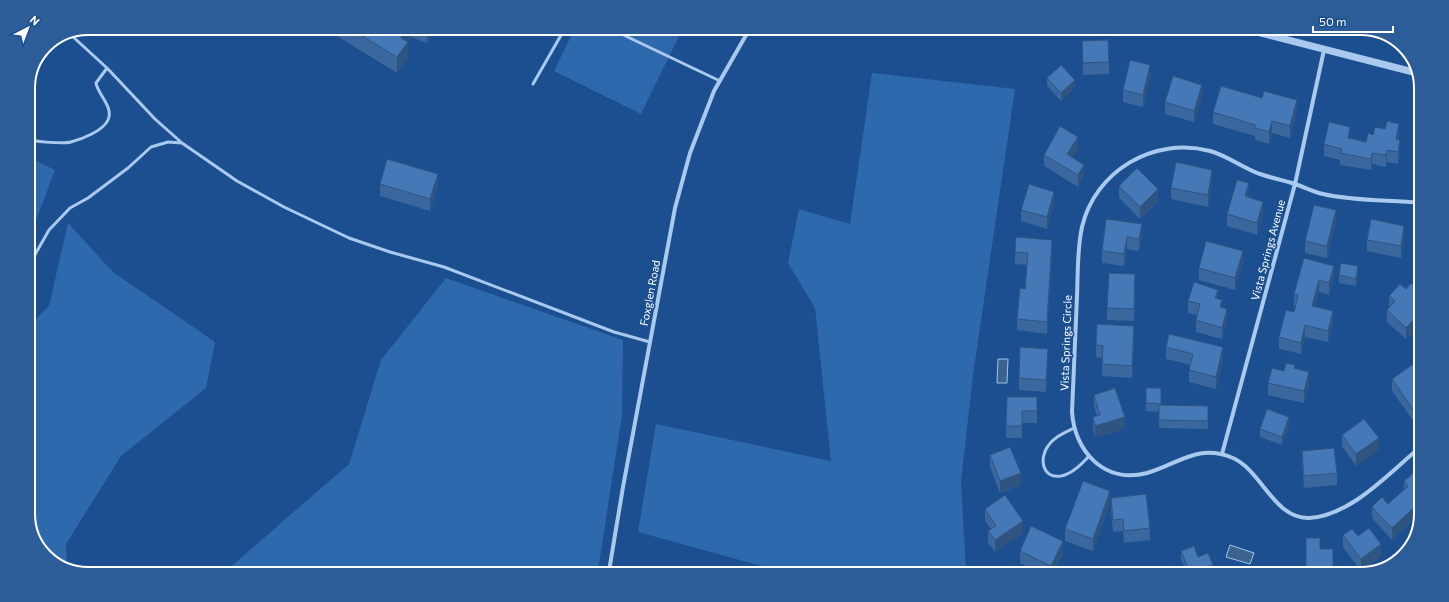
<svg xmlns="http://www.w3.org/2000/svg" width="1449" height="602" font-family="Commissioner,sans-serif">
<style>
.green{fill:#2e69ad}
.water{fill:#3c6290;stroke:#9cc4f0}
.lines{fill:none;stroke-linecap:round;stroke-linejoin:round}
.service{stroke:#a9c9ee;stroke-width:3}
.minor{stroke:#a9c9ee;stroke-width:4}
.tertiary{stroke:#a9c9ee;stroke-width:7}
.wall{fill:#3a679d}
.shaded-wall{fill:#305480}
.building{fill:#4478b7;stroke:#305480}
.labels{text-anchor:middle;stroke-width:3.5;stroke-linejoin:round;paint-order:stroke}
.street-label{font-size:11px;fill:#fff;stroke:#1b4f8f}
.rim{fill:none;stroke:#fff;stroke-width:2}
</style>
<rect width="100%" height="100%" fill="#1b4f8f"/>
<path class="green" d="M574,30H682L641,114L554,71Z
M872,73L1015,89L973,375L961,481L966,571L970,573L783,572L638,532L656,424L831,461L815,308L788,263L799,209L850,224Z
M28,157L55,170L28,242Z
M68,223L113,272L215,342L206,388L121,456L66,544L67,570H65L40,550L28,518V327L49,306Z
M446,278L623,340L622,415L598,571L221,570L228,569L349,464L381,360Z"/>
<path class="water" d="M998,359H1008L1007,383H997Z
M1230,545L1254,553L1250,564L1226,557Z"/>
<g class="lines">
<path class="service" d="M613,30L720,81
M71,35L107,68L155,119L182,143L237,181L284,207L349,238L390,252L444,267L614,332L650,342
M533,84L564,30
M28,139C35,142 64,144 71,142C82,139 103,131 108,120C114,107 98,95 96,83L107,68
M28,267L49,230L70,208L88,198L128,168L151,147L168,142L182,143
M1074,428C1064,433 1054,437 1048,446C1039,458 1042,479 1061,476C1072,474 1082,464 1089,456"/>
<path class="minor" d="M1417,450C1388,474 1350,516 1309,518C1274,519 1262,471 1233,458C1197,443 1179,464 1147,473C1104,484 1074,451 1072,411C1074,373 1075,335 1077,296C1078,274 1077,249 1082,227C1095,171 1154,136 1210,151C1228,156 1243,168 1260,174C1271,178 1283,180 1295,184C1304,187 1314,192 1323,194C1353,201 1389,200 1420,203
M1222,454L1295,184L1324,50
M609,571L623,487L675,208L690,153L714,91L749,30"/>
<path class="tertiary" d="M1257,32L1417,73"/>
</g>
<path class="wall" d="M329,29H435L427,43L411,37L408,42V57L397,73L329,31Z
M535,30H542L538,33Z
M1082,41L1109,62V74L1083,75Z
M1150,77L1143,107L1123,102V90Z
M1047,78L1075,87L1061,101L1047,86Z
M1202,96L1194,122L1165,114V102Z
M1213,112H1297L1290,138L1272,133L1269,144L1255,140V136L1213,124Z
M1373,135L1399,136V139L1400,151L1398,164L1387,162L1386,167L1372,164L1371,170L1340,165V160L1324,156V144L1350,138L1366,142Z
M1078,149L1072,158L1084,176L1078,187L1044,166V155Z
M1212,182L1208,207L1171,199V188Z
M380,184L438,186L430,211L380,196Z
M1119,186L1158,201L1140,219L1119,198Z
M1249,195L1248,197L1263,214L1257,235L1227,226V214Z
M1054,203L1047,229L1021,221V210Z
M1106,219L1142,236L1139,251L1127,249L1124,266L1102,263V251Z
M1336,222L1327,258L1305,253V241Z
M1404,238L1401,258L1367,251V240Z
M1015,252H1052L1047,334L1017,330V319L1025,289L1027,265L1015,264Z
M1304,258L1334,278L1329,295L1319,292L1315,307L1333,323L1328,342L1305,337L1301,354L1279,349V337L1294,312L1296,306H1294V294Z
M1243,262L1235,290L1199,280V268Z
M1358,274L1356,286L1339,283V275Z
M1135,286L1134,321L1107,320V308Z
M1406,289L1419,290V326L1406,339L1387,322V310L1389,308V296Z
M1218,298L1222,307L1227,320L1222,339L1196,332V320L1197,315L1188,313V301Z
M1134,338L1132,378L1102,376V358L1096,357V345Z
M1166,347L1223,358L1216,389L1189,382V370L1191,365L1166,359Z
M1048,361L1046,392L1019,390V378Z
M1418,365V420L1414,422L1392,391V379Z
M1295,368L1309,384L1304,403L1268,395V383L1284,371Z
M1146,388H1161V405L1208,406V429L1159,428V412L1146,411Z
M1094,395L1125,428L1095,438L1093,429V417L1097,416L1094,407Z
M1007,397H1037V423H1022V438H1006Z
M1289,425L1282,445L1260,437V429Z
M1342,435L1379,450L1356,466L1342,446Z
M1302,451L1337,473V485L1304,488L1302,463Z
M990,455L1021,485L1000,493L990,467Z
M1417,470L1392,540L1372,518V507L1388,504L1404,490V481Z
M1111,498L1150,528V540L1124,543L1123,531L1113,532L1111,510Z
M1110,503L1093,551L1065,541V529Z
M985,509L1023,533L995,552L988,543V531L991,529L985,521Z
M1343,535L1358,536L1381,556L1361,571L1343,547Z
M1306,538L1320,549H1333V574H1306Z
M1020,551L1063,553L1053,573H1041L1020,563Z
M1181,551L1198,557L1213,573H1187L1181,559Z"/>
<path class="shaded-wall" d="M406,29H411V37L408,42V57L397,73V57L401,38Z
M427,29H435L427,43Z
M538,30H542L538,33Z
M1150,65V77L1143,107V95Z
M1075,80V87L1061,101V93Z
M1202,85V96L1194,122V111Z
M1297,100V112L1290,138V126Z
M1272,121V133L1269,144V132Z
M1399,124V136L1396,151V139Z
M1350,127V139L1348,138Z
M1078,137V149L1067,166V154Z
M1400,140V151L1398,164V152Z
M1387,150V162L1386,167V155Z
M1372,153V164L1371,170V159Z
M1084,165V176L1078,187V175Z
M1212,170V182L1208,207V195Z
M438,174V186L430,211V199Z
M1249,183V195L1245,208V196Z
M1158,189V201L1140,219V207Z
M1054,192V203L1047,229V217Z
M1263,202V214L1257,235V223Z
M1336,210V222L1327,258V246Z
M1142,224V236L1139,251V239Z
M1404,226V238L1401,258V246Z
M1127,237V249L1124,266V254Z
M1052,240V252L1047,334V322Z
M1243,251V262L1235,290V278Z
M1334,266V278L1329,295V283Z
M1358,266V274L1356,286V279Z
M1319,280V292L1312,318V306Z
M1218,290V301L1215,298Z
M1227,309V320L1222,339V328Z
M1333,311V323L1328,342V331Z
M1419,314V326L1406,339V328Z
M1305,325V337L1301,354V343Z
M1134,326V338L1132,378V366Z
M1223,347V358L1216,389V377Z
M1048,349V361L1046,392V380Z
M1309,372V384L1304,403V391Z
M1418,408V420L1414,422V411Z
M1125,417V428L1095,438V426Z
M1289,417V425L1282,445V437Z
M1379,438V450L1356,466V454Z
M1021,473V485L1000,493V481Z
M1110,491V503L1093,551V539Z
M1417,505V517L1392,540V528Z
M1023,521V533L995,552V540Z
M1063,541V553L1053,573H1051V566Z
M1381,544V556L1361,571V559Z
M1213,565V573H1191Z"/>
<path class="building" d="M351,29H406L401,38L408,42L397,57Z
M1108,40L1109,62L1083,63L1082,41Z
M1130,60L1150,65L1143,95L1123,90Z
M1061,65L1075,80L1061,93L1047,78Z
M1173,76L1202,85L1194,111L1165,102Z
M1221,86L1262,98L1264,91L1297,100L1290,126L1272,121L1269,132L1255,128V125L1213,112Z
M1387,121L1399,124L1396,139L1400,140L1398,152L1387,150L1386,155L1372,153L1371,159L1340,153L1342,149L1324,144L1329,122L1350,127L1348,138L1366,142L1368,133L1373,135L1375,127L1385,129Z
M1060,126L1078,137L1067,154L1084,165L1078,175L1044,155Z
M387,159L438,174L430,199L380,184Z
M1176,162L1212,170L1208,195L1171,188Z
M1137,168L1158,189L1140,207L1119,186Z
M1237,180L1249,183L1245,196L1263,202L1257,223L1227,214Z
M1029,184L1054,192L1047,217L1021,210Z
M1314,205L1336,210L1327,246L1305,241Z
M1106,219L1142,224L1139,239L1127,237L1124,254L1102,251Z
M1371,219L1404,226L1401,246L1367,240Z
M1016,237L1052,240L1047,322L1017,319L1020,288L1025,289L1028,253L1015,252Z
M1206,241L1243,251L1235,278L1199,268Z
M1304,258L1334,266L1329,283L1319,280L1312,306L1333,311L1328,331L1305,325L1301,343L1279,337L1286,310L1294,312L1298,295L1294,294Z
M1341,263L1358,266L1356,279L1339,275Z
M1109,273L1135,274L1134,309L1107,308Z
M1194,282L1218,290L1215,298L1222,300L1220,307L1227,309L1222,328L1196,320L1200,304L1188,301Z
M1411,283L1419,290V314L1406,328L1387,310L1395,301L1389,296L1400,284L1406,289Z
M1097,324L1134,326L1132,366L1102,364L1103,346L1096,345Z
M1169,334L1223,347L1216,377L1189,370L1193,354L1166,347Z
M1020,347L1048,349L1046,380L1019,378Z
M1416,362L1418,365V408L1414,411L1392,379Z
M1286,363L1295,365L1294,368L1309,372L1304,391L1268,383L1272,368L1284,371Z
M1115,388L1125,417L1095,426L1093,417L1100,415L1094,395Z
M1146,388H1161V404L1146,403Z
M1007,397H1037V411H1022V426H1006Z
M1159,405L1208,406V421L1159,420Z
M1267,409L1289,417L1282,437L1260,429Z
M1364,419L1379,438L1356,454L1342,435Z
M1010,447L1021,473L1000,481L990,455Z
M1334,448L1337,473L1304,476L1302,451Z
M1417,470V505L1392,528L1372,507L1382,497L1388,504L1408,486L1404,481Z
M1083,481L1110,491L1093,539L1065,529Z
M1146,494L1150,528L1124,531L1123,519L1113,520L1111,498Z
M1005,495L1023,521L995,540L988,531L996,526L985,509Z
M1031,526L1063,541L1051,566L1020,551Z
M1369,528L1381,544L1361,559L1343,535L1352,529L1358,536Z
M1306,538H1320V549H1333V567H1306Z
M1194,546L1198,557L1208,553L1213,565L1190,573L1181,551Z"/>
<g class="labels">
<g class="street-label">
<text transform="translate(1268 250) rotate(-75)" y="4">Vista Springs Avenue</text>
<text transform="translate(650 293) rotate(-79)" y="4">Foxglen Road</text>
<text transform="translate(1066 343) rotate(-88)" y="4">Vista Springs Circle</text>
</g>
</g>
<path d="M0 0H1449V602H0ZM88 35H1361A53 53 0 0 1 1414 88V514A53 53 0 0 1 1361 567H88A53 53 0 0 1 35 514V88A53 53 0 0 1 88 35Z" fill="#2d5d98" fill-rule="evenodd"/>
<path class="rim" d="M88 35H1361A53 53 0 0 1 1414 88V514A53 53 0 0 1 1361 567H88A53 53 0 0 1 35 514V88A53 53 0 0 1 88 35Z"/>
<g transform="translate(28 28) rotate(42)" stroke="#1b4f8f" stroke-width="3" paint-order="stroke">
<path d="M0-3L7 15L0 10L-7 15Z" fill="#ffffff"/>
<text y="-6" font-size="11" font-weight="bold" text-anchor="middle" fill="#ffffff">N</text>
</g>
<path d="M1313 26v6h80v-6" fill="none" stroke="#ffffff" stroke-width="2"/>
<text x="1319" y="26" font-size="12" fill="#ffffff" stroke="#1b4f8f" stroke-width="3" paint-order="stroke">50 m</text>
</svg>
